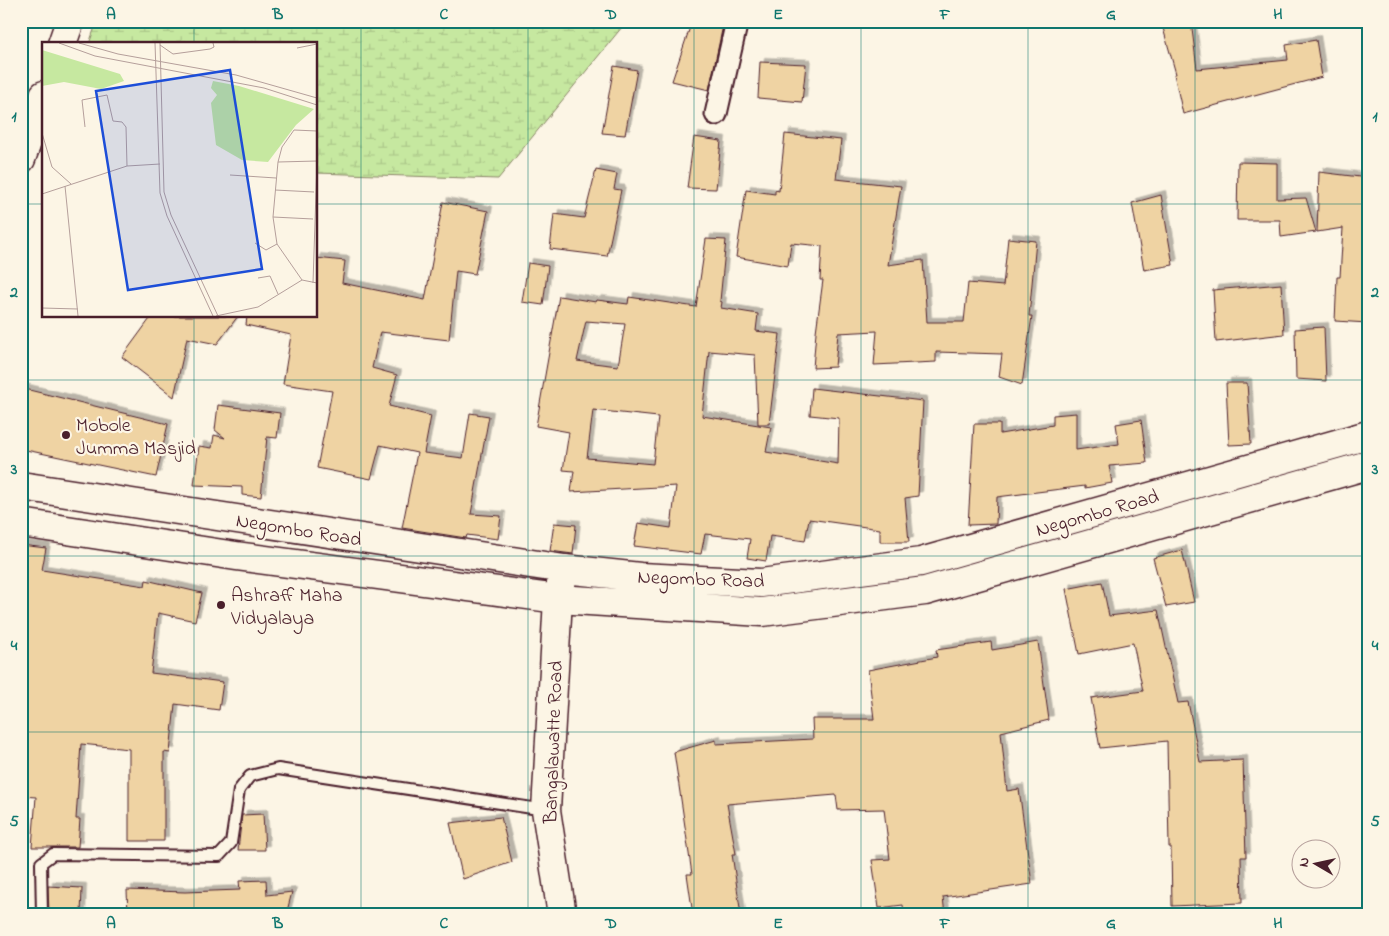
<svg xmlns="http://www.w3.org/2000/svg" width="1389" height="936" font-family="'Indie Flower',sans-serif">
<style>
.wetland{fill:url(#wetland-marsh);stroke:#888466}
.building{fill:#efd3a3;stroke:#4a1f2b;fill-rule:evenodd;filter:url(#shadow)}
.lines{fill:none;stroke-linecap:round;stroke-linejoin:round}
.lane-casing{stroke:#4a1f2b;stroke-width:14}
.street-casing{stroke:#4a1f2b;stroke-width:25}
.secondary-casing{stroke:#4a1f2b;stroke-width:31}
.highway-casing{stroke:#4a1f2b;stroke-width:31}
.lane{stroke:#fcf5e5;stroke-width:10}
.street{stroke:#fcf5e5;stroke-width:21}
.secondary{stroke:#fcf5e5;stroke-width:28}
.highway{stroke:#fcf5e5;stroke-width:28}
.grid{fill:none;stroke:#0f766e;stroke-width:1;stroke-opacity:0.55}
.poi-dot{fill:#4a1f2b;stroke:#fcf5e5;stroke-width:2}
.labels{text-anchor:middle;stroke-width:4.5;stroke-linejoin:round;paint-order:stroke}
.poi-label{font-size:20px;fill:#4a1f2b;stroke:#fcf5e5;text-anchor:start}
.street-label{font-size:20px;fill:#4a1f2b;stroke:#fcf5e5}
.inset-road{fill:none;stroke:#b59f9b;stroke-width:1}
.view{fill:#1d4ed8;fill-opacity:0.15;stroke:#1d4ed8;stroke-width:2.5}
.inset-edge{fill:none;stroke:#4a1f2b;stroke-width:2.5}
.neatline{fill:none;stroke:#0f766e;stroke-width:2}
.grid-label{font-size:16px;text-anchor:middle;font-weight:bold;fill:#0f766e}
</style>
<defs>
<pattern id="wetland-marsh" width="20" height="14" patternUnits="userSpaceOnUse" patternTransform="scale(1.25)"><rect width="20" height="14" fill="#c6e8a0"/><path d="M1 5h8M5 5V1M11 12h8M15 12V8" fill="none" stroke="#acc78a"/></pattern>
<filter id="shadow"><feDropShadow dx="4.5" dy="-4.5" stdDeviation="0" flood-color="#0004"/></filter>
</defs>
<rect width="100%" height="100%" fill="#fcf5e5"/>
<filter id="ink" filterUnits="userSpaceOnUse"><feTurbulence type="fractalNoise" baseFrequency=".02" numOctaves="2"/><feDisplacementMap in="SourceGraphic" scale="10" xChannelSelector="R" yChannelSelector="G"/><feConvolveMatrix kernelMatrix="1 2 1 2 8 2 1 2 1" color-interpolation-filters="sRGB"/></filter>
<g filter="url(#ink)">
<path class="wetland" d="M97,21H627L498,179L316,173V44H89Z"/>
<path class="building" d="M692,21H724L709,90L672,81Z
M1161,21H1191L1197,69L1288,60L1286,45L1316,40L1322,77L1183,114L1174,74H1176Z
M760,62L806,64L802,102L758,98Z
M614,66L637,70L625,135L602,133Z
M785,134L841,140L836,179L901,186L888,265L923,260L927,322H964L968,283L1003,286L1008,238L1036,241L1029,316H1032L1022,385L999,377L1002,354L936,352V362L874,365L877,331L838,333L835,367L813,368L816,332L823,280H820L822,246L791,243L788,266L736,257L746,190L775,194V190L779,191Z
M694,137L721,141L716,189L687,188Z
M1238,162L1277,163V199L1306,198L1316,232L1281,237L1280,220H1237Z
M596,170L617,174L614,189L621,190L607,256L550,249L554,214L584,218Z
M1319,172L1368,178V323L1335,321L1337,277H1340L1343,228L1317,232Z
M1161,195L1173,265L1144,270L1132,203Z
M443,202L488,211L475,274L456,271L449,340L380,332L372,368L397,375L389,406L431,416L424,453L463,458L470,413L489,416L471,514L501,516L498,539L467,535L466,538L402,528L417,453L380,445L371,479L317,468L332,391L283,384L291,335L246,325L247,316H316V258L345,261L342,283L425,300Z
M706,239L726,240L720,301L722,302L721,308L758,314L756,331L780,334L769,424H758L755,355L709,351L702,416L771,427L766,452L838,464L839,418L810,415L812,388L923,401L918,496L905,498L909,542H880V529L809,519L805,541L770,536L766,561L747,558L750,539L705,534L701,554L634,546L638,523L671,528L676,486L571,492L574,471L563,470L569,432L536,426L559,296L596,302L597,300L628,304L629,297L696,307ZM586,321L625,324L618,366L577,361ZM593,410L658,417L653,464L587,458Z
M528,263L548,266L543,305L522,302Z
M1281,284L1284,334L1216,342L1213,290Z
M152,316H238L217,344L187,338L174,397L122,357Z
M1324,327L1326,381L1296,379L1295,329Z
M1226,383H1247L1251,444L1229,445Z
M21,388L168,424L156,477L21,449Z
M218,405L280,413L277,438L267,437L261,497L242,495V487L194,485L199,446L212,448L214,435L225,438L215,430Z
M1076,413V450L1119,444L1116,424L1141,420L1147,463L1109,466L1112,483L1085,488V486L997,497L996,524L968,525L974,424H1000V434L1053,425V415Z
M554,523L576,525L573,554L550,551Z
M21,545L46,548L42,570L145,586L146,580L202,593L195,621L158,613L151,673L223,682L219,710L175,704L170,753L164,752V841H129V749L81,744L76,819H80L78,847H32L36,797L21,796Z
M1182,550L1194,602L1166,607L1153,558Z
M1102,582L1109,616L1158,610L1178,703L1188,702L1200,762L1243,760L1246,857H1241L1242,903L1172,906L1171,847H1169L1167,741L1100,748L1091,698L1143,691L1133,643L1079,654L1066,589Z
M991,642L992,650L1038,642L1049,720L1001,732L1007,791L1019,789L1032,884L943,897L945,915H904L903,905L879,908L872,860L890,859L884,809L838,810L836,795L727,804L736,854H732L741,915H693L687,874H692L674,752L716,740V744L813,739L812,719H874L868,670L937,657L936,650Z
M263,814L265,850H238L242,815Z
M501,817L512,862L463,879L450,823Z
M266,880L267,895L292,892L286,915H128L127,890L185,892L240,890L239,881Z
M48,886L82,888L81,915L49,914Z"/>
<g class="lines">
<g class="lane-casing">
<path id="lane" d="M42,915L41,863L53,854L219,856L231,843L239,790L250,776L278,769L545,810"/>
</g>
<g class="street-casing">
<path id="street" d="M716,114L737,21"/>
</g>
<g class="secondary-casing">
<path id="secondary" d="M562,915L546,810L558,599L564,569"/>
</g>
<g class="highway-casing">
<path id="highway" d="M62,44L70,21
M21,159L44,95
M21,486L564,569L640,577L761,583L921,562L1368,435
M21,523L236,556L558,599L762,612L925,591L1368,465"/>
</g>
<use href="#lane" class="lane"/>
<use href="#street" class="street"/>
<use href="#secondary" class="secondary"/>
<use href="#highway" class="highway"/>
</g>
</g>
<path class="grid" d="M194,21V44M361,21V915M528,21V915M694,21V915M861,21V915M1028,21V915M1195,21V915M21,204H44M316,204H1368M194,316V915M21,380H1368M21,556H1368M21,732H1368"/>
<g class="poi-dot">
<circle cx="66" cy="435" r="5"/>
<circle cx="221" cy="605" r="5"/>
</g>
<g class="labels">
<g class="poi-label">
<text x="76" y="431">Mobole<tspan x="76" dy="23">Jumma Masjid</tspan></text>
<text x="231" y="601">Ashraff Maha<tspan x="231" dy="23">Vidyalaya</tspan></text>
</g>
<g class="street-label">
<text transform="translate(1097 512) rotate(-16)" y="7">Negombo Road</text>
<text transform="translate(299 529) rotate(9)" y="7">Negombo Road</text>
<text transform="translate(701 578) rotate(2)" y="7">Negombo Road</text>
<text transform="translate(552 742) rotate(-88)" y="7">Bangalawatte Road</text>
</g>
</g>
<g transform="translate(42 42)">
<rect width="275" height="275" fill="#fcf5e5"/>
<path d="M0,8L78,32L82,39L59,47L22,40L0,44ZM171,39L197,44L272,67L254,83L226,120L200,118L174,103L169,61L175,53L169,46Z" fill="#c6e8a0"/>
<path class="inset-road" d="M17,1L53,14L222,46L275,63M37,1L76,12L194,33L275,56M113,1L118,151L125,174L171,274M118,1L122,150L129,173L176,274M118,3L131,12L168,7L172,5L171,1M255,6L275,2M43,85L40,58L65,53L71,79L80,80L84,85L85,124M0,91L10,125L29,142M236,120L240,105L252,88L275,89M188,133L234,136M23,144L36,274M233,148L272,150M0,152L85,124L118,122M231,175L271,177M213,201L224,208L235,202M216,236L228,234L236,252M260,238L235,202L231,175L236,120L275,119M271,241L275,119M0,266L36,267M174,274L216,265L260,238L275,241"/>
<path class="view" d="M188,28L220,227L86,248L54,49Z"/>
<rect width="275" height="275" class="inset-edge"/>
</g>
<rect width="1389" height="936" fill="none" stroke="#fcf5e5" stroke-width="55"/>
<g transform="translate(1316 864) rotate(279)"><circle r="24" fill="#fcf5e5" stroke="#b59f9b"/>
<path d="M0-4L9 19L0 12L-9 19Z" fill="#4a1f2b"/>
<text y="-8" font-size="14" font-weight="bold" text-anchor="middle" fill="#4a1f2b">N</text>
</g>
<rect x="28" y="28" width="1334" height="880" class="neatline"/>
<g class="grid-label">
<text x="111" y="19">A</text>
<text x="278" y="19">B</text>
<text x="444" y="19">C</text>
<text x="611" y="19">D</text>
<text x="778" y="19">E</text>
<text x="945" y="19">F</text>
<text x="1111" y="19">G</text>
<text x="1278" y="19">H</text>
<text x="14" y="121">1</text>
<text x="1375" y="121">1</text>
<text x="14" y="297">2</text>
<text x="1375" y="297">2</text>
<text x="14" y="474">3</text>
<text x="1375" y="474">3</text>
<text x="14" y="650">4</text>
<text x="1375" y="650">4</text>
<text x="14" y="826">5</text>
<text x="1375" y="826">5</text>
<text x="111" y="928">A</text>
<text x="278" y="928">B</text>
<text x="444" y="928">C</text>
<text x="611" y="928">D</text>
<text x="778" y="928">E</text>
<text x="945" y="928">F</text>
<text x="1111" y="928">G</text>
<text x="1278" y="928">H</text>
</g>
</svg>
